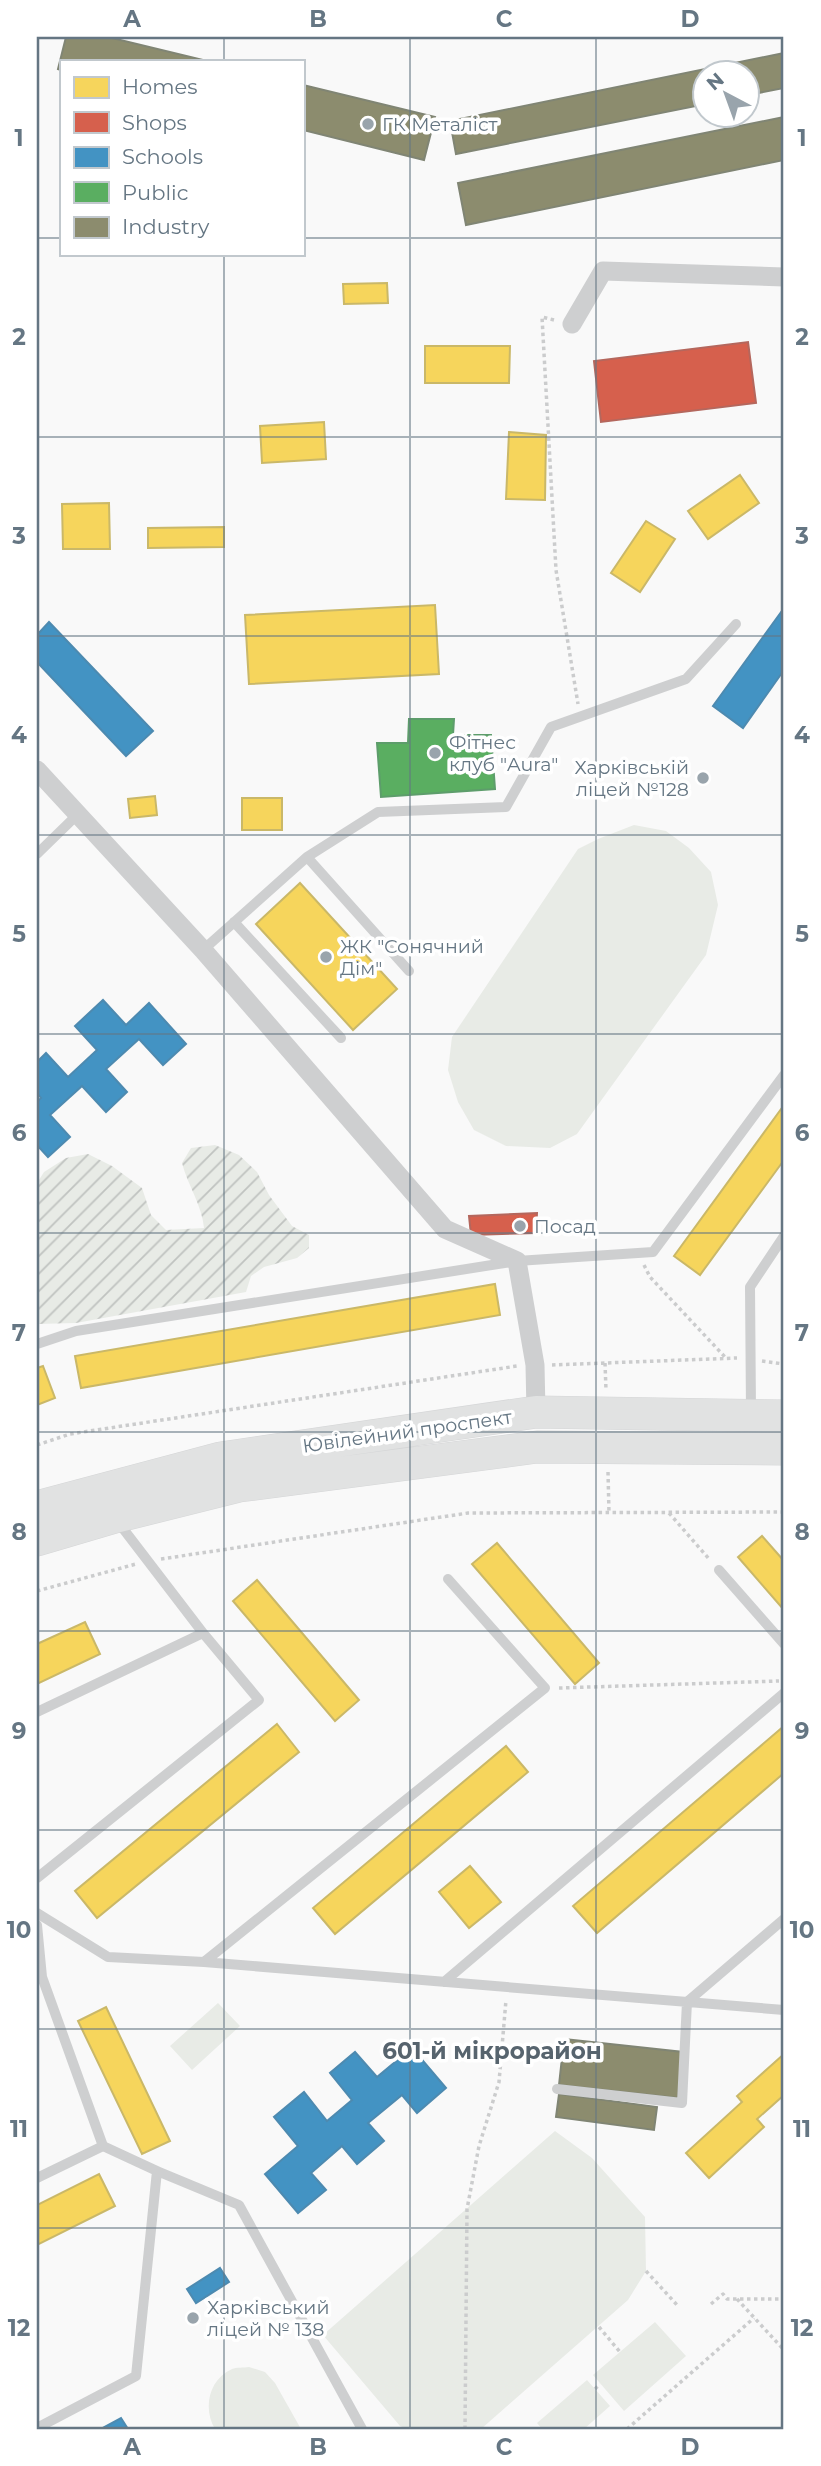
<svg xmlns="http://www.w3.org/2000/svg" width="821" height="2466" font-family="Montserrat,sans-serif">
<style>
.grass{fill:#e8ebe6}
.garden{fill:url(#garden-furrows)}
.homes{fill:#f6d55c;stroke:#cab868;stroke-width:2}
.shops{fill:#d6604d;stroke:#b4675d;stroke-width:2}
.schools{fill:#4393c3;stroke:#4d8ab0;stroke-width:2}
.public{fill:#5aae61;stroke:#5d9d6b;stroke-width:2}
.industry{fill:#8c8c6e;stroke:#808574;stroke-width:2}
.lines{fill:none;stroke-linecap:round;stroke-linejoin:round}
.primary-casing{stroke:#d5d6d7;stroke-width:33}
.path{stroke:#cbcccd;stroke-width:3.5;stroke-dasharray:3.5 3.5;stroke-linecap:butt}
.lane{stroke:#cecfd0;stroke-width:10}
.street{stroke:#cecfd0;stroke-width:19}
.primary{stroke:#e1e2e2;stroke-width:32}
.grid{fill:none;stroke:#657683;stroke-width:2;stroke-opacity:0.55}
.poi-dot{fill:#99a4ac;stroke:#fff;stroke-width:2.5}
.labels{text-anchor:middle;stroke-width:7;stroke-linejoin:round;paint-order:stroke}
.poi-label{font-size:19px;fill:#657683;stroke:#fff;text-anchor:start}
.street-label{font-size:19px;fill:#657683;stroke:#fff}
.quarter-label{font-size:23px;font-weight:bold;fill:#57646e;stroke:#fff}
.neatline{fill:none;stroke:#657683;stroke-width:2.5}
.grid-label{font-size:23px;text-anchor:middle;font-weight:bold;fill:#657683}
</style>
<defs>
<pattern id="garden-furrows" width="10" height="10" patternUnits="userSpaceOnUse" patternTransform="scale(1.75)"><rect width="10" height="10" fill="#e8ebe6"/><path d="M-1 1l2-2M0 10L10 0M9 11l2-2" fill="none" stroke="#c0c3c0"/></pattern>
</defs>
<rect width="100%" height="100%" fill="#f9f9f9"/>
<path class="grass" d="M634,825L666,831L689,848L711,872L718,905L706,955L577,1134L550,1148L506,1146L474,1130L458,1102L448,1070L452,1037L578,849L598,839Z
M218,2003L240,2026L192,2070L170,2046Z
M555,2131L592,2158L645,2217L646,2271L628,2300L481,2429H408L400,2426L323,2335Z
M655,2322L686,2356L624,2411L593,2375Z
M249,2367L265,2372L275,2383L301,2429H215C203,2409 208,2380 232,2369C236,2367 244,2368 249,2367Z
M587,2380L610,2406L584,2429H542L537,2423Z"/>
<path class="garden" d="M215,1145L239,1155L257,1172L269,1195L292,1226L309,1235V1248L297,1258L264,1267L251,1276L246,1292L76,1323L37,1324V1183L44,1172L66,1158L88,1154L112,1166L142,1188L151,1215L166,1230L204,1228C202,1205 188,1186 182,1163L191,1148Z"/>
<path class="homes" d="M387,283L388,303L344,304L343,284Z
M425,346H510L509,383H425Z
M324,422L326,459L262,463L260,426Z
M509,432L546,435L545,500L506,499Z
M740,475L759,503L708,539L688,511Z
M109,503L110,549H63L62,504Z
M646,521L675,539L640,592L611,573Z
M224,527V547L148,548V528Z
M435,605L439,674L249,684L245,615Z
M155,796L157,815L130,818L128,799Z
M242,798H282V830H242Z
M300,883L397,989L353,1030L256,924Z
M784,1105V1160L700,1275L674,1256Z
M495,1284L500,1315L81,1388L75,1356Z
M43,1366L55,1398L37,1405V1368Z
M762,1536L784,1561V1610L738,1557Z
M497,1543L599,1663L575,1684L472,1564Z
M257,1580L359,1700L335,1721L233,1601Z
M85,1622L100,1654L37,1684V1644Z
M277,1724L299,1752L97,1918L75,1891Z
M784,1726V1773L597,1933L573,1906Z
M506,1746L528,1772L335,1934L313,1908Z
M470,1866L501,1902L469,1928L439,1892Z
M106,2007L170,2141L142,2154L78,2021Z
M784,2054V2095L757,2119L764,2127L709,2178L686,2153L742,2102L737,2096Z
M99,2174L115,2206L37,2245V2205Z"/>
<path class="shops" d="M748,342L756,403L601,422L594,361Z
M537,1213L536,1233L471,1235L469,1216Z"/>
<path class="schools" d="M784,608V670L743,728L713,706Z
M49,622L153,731L126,756L37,662V635Z
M103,1000L126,1025L149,1003L186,1044L163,1065L139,1039L106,1069L127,1092L106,1112L82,1086L50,1115L70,1137L48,1157L37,1145V1102L41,1098L37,1093V1062L46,1053L68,1077L97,1050L75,1026Z
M412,2048L446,2088L417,2113L402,2095L368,2123L384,2141L357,2164L342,2146L311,2173L326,2190L298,2213L265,2174L298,2146L274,2117L304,2092L327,2121L352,2100L330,2073L355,2052L377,2077Z
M220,2268L229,2282L196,2303L187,2289Z
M121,2418L128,2429H101Z"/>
<path class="public" d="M409,719H454L453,735H491L495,789L381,797L377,743H408Z"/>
<path class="industry" d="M66,37H108L207,61H61V70L58,69Z
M784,53V88L748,95V74H706V104L456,154L450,121Z
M303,85L435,117L424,160L303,130Z
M784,117V160L466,225L458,183Z
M564,2039L683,2052L678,2098L559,2085Z
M559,2094L657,2107L654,2130L556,2117Z"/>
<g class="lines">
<g class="primary-casing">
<path id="primary" d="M37,1507L221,1458L536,1412L784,1416
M37,1540L115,1517L239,1486L537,1447L784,1449"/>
</g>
<path class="path" d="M554,320L542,317L556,570L578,704
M644,1265L650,1277L725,1357
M762,1361L784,1364
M605,1363L606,1390
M552,1365L737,1358
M37,1445L70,1434L517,1366
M608,1472L609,1513
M669,1513L710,1560
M161,1559L468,1513L784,1512
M37,1591L136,1564
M559,1688L779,1681
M646,2271L678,2306
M737,2299L784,2350
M711,2304L723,2294L727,2299H784
M599,2327L620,2352
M595,2389L600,2384
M465,2429L467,2209L479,2146L499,2082L506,2000
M627,2429L754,2318"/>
<path class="lane" d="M37,854L78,814
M307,857L409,971
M234,922L341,1038
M203,950L307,857L378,812L506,807L551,727L686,679L736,624
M37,1344L76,1331L517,1261L653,1252L784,1075
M751,1411L750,1287L784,1236
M719,1570L784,1644
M37,1712L203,1633L118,1522
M37,1878L259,1700L203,1633
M37,1913L108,1957L204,1962L784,2010
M37,1925L42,1977L103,2146L157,2171L239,2205L362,2429
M204,1962L545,1688L448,1579
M444,1982L784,1693
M557,2089L682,2103L687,2002L784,1919
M37,2178L103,2146
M37,2428L136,2376L157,2171"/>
<path class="street" d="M572,324L603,271L784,277
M37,770L203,950L445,1229L517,1261L535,1365L536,1412"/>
<use href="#primary" class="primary"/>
</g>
<path class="grid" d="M224,37V61M410,37V2429M596,37V2429M37,238H61M303,238H784M224,254V2429M37,437H784M37,636H784M37,835H784M37,1034H784M37,1233H784M37,1432H784M37,1631H784M37,1830H784M37,2029H784M37,2228H784"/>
<g class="poi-dot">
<circle cx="368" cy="124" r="7"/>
<circle cx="435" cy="753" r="7"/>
<circle cx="703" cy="778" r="7"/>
<circle cx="326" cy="957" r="7"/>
<circle cx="520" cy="1226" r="7"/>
<circle cx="193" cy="2318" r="7"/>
</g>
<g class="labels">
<g class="poi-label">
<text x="382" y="131">ГК Металіст</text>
<text x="449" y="749">Фітнес<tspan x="449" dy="22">клуб "Aura"</tspan></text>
<text x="689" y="774" text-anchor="end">Харківській<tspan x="689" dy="22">ліцей №128</tspan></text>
<text x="340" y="953">ЖК "Сонячний<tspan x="340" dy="22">Дім"</tspan></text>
<text x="534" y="1233">Посад</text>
<text x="207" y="2314">Харківський<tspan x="207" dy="22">ліцей № 138</tspan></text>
</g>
<g class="street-label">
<text transform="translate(407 1431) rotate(-8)" y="7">Ювілейний проспект</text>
</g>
<g class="quarter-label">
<text x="492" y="2059">601-й мікрорайон</text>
</g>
</g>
<rect width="821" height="2466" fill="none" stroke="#ffffff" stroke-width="77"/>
<rect x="60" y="60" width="245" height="196" fill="#ffffff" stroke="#c1c8cd" stroke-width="2"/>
<rect x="74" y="77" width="35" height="21" fill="#f6d55c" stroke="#c1c8cd" stroke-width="2"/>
<text x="122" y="94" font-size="21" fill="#657683">Homes</text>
<rect x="74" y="112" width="35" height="21" fill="#d6604d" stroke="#c1c8cd" stroke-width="2"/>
<text x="122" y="130" font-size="21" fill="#657683">Shops</text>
<rect x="74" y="147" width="35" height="21" fill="#4393c3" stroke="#c1c8cd" stroke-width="2"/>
<text x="122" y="164" font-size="21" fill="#657683">Schools</text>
<rect x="74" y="182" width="35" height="21" fill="#5aae61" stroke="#c1c8cd" stroke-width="2"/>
<text x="122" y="200" font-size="21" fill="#657683">Public</text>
<rect x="74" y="217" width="35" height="21" fill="#8c8c6e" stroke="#c1c8cd" stroke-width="2"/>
<text x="122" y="234" font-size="21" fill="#657683">Industry</text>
<g transform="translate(726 94) rotate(319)"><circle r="33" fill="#ffffff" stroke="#c1c8cd" stroke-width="2"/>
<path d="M0-5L12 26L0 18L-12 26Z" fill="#99a4ac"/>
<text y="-10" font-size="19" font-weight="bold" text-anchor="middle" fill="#657683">N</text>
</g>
<rect x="38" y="38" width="744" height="2390" class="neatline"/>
<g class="grid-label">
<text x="132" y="27">A</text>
<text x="318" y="27">B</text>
<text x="504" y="27">C</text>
<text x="690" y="27">D</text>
<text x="19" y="146">1</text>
<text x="802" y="146">1</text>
<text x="19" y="345">2</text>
<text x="802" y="345">2</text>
<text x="19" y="544">3</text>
<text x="802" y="544">3</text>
<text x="19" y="743">4</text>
<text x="802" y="743">4</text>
<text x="19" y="942">5</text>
<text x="802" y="942">5</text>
<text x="19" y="1141">6</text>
<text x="802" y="1141">6</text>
<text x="19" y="1341">7</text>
<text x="802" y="1341">7</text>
<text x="19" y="1540">8</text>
<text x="802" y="1540">8</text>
<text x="19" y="1739">9</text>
<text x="802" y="1739">9</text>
<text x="19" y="1938">10</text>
<text x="802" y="1938">10</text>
<text x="19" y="2137">11</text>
<text x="802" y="2137">11</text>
<text x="19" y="2336">12</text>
<text x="802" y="2336">12</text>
<text x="132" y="2455">A</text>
<text x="318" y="2455">B</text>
<text x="504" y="2455">C</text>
<text x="690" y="2455">D</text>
</g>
</svg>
